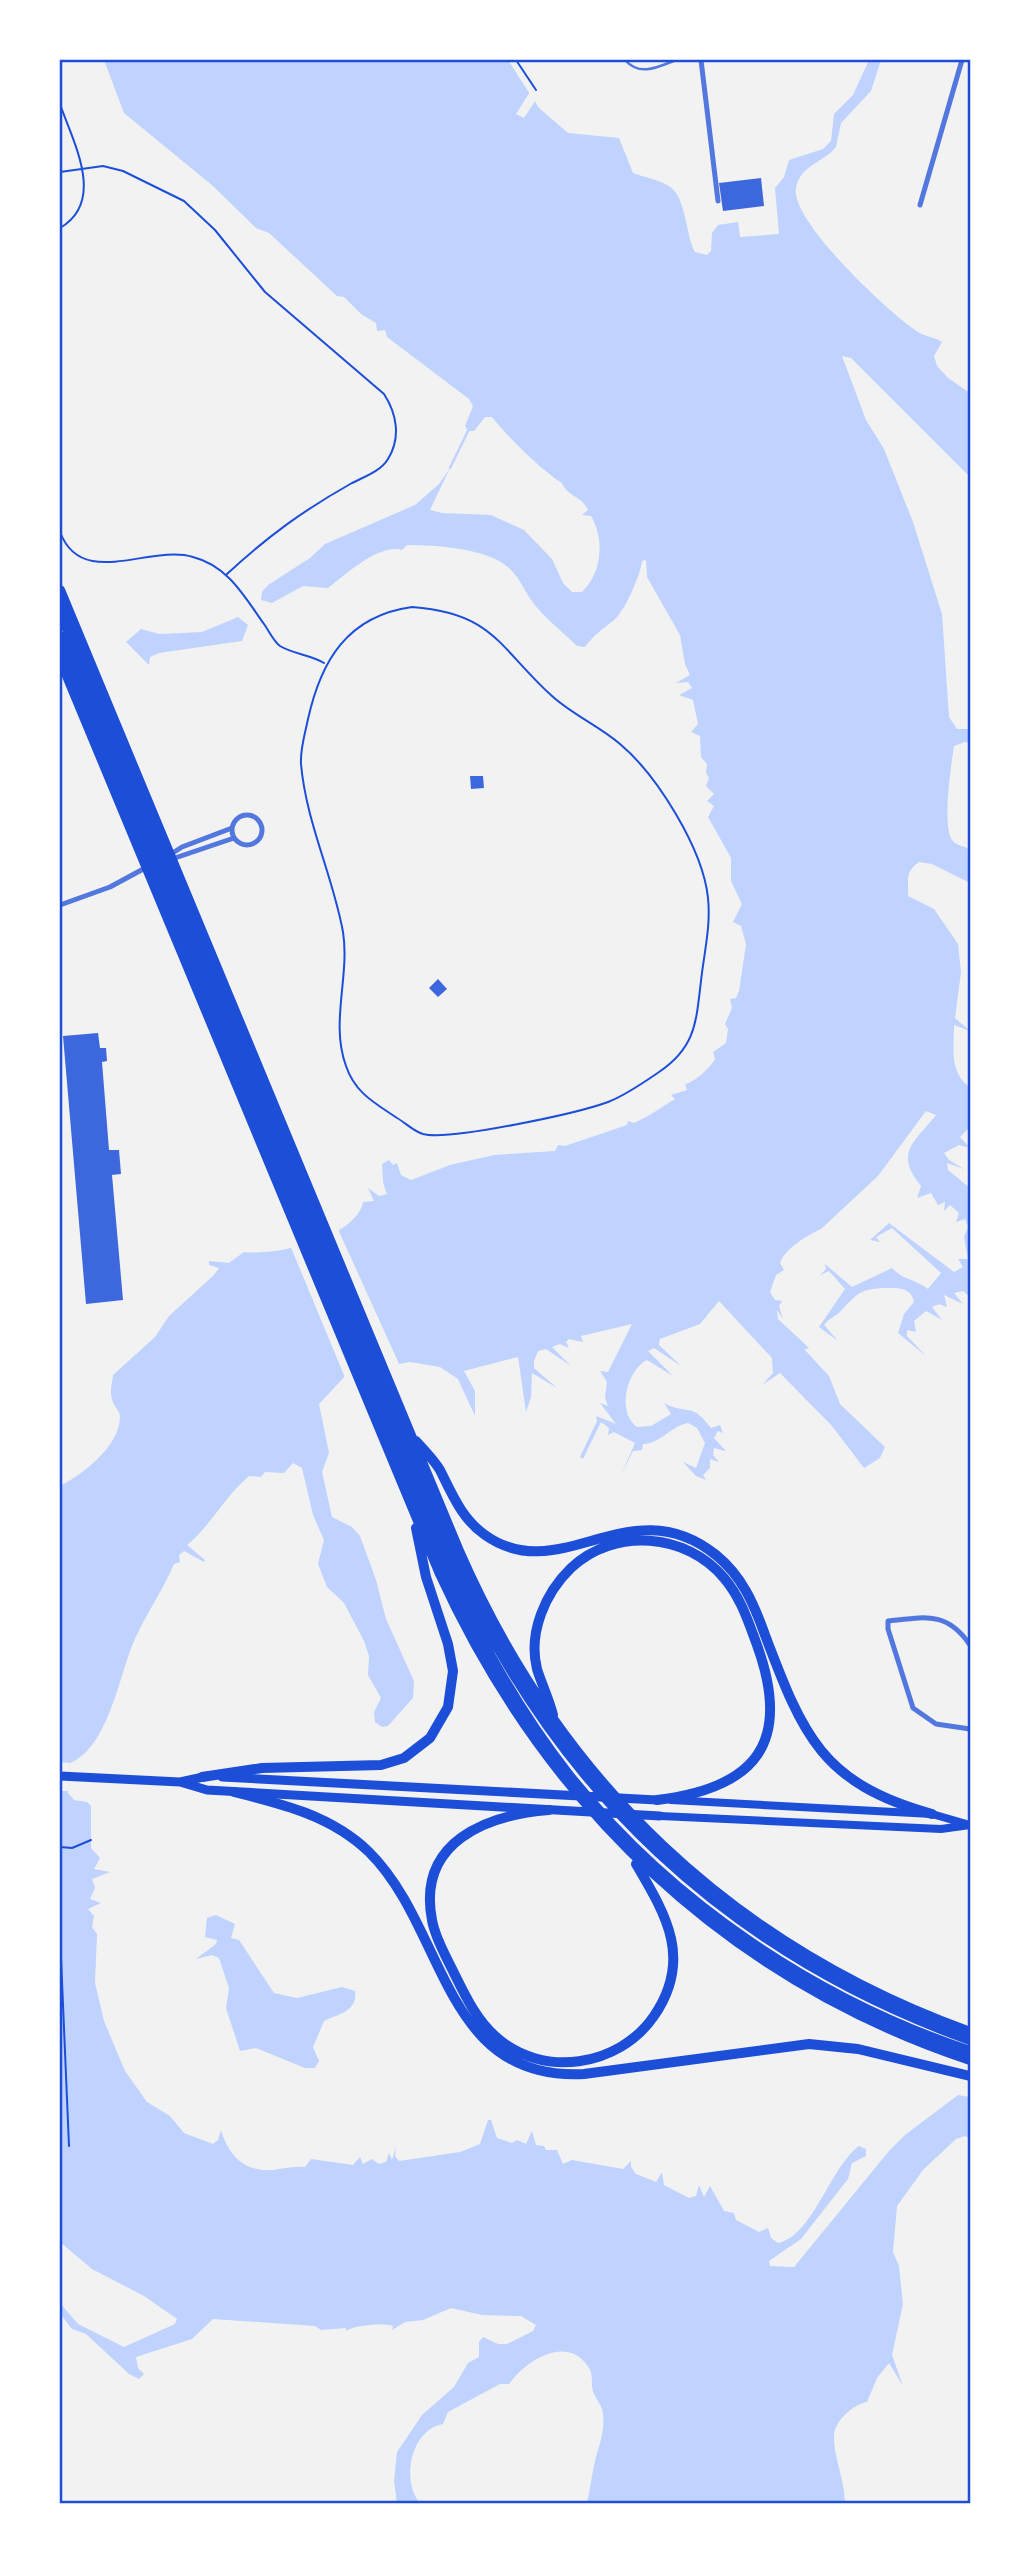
<svg xmlns="http://www.w3.org/2000/svg" width="1030" height="2563" font-family="'Roboto Condensed',sans-serif">
<style>
.water{fill:#bfd3fe}
.pier{fill:#f2f2f2}
.lines{fill:none;stroke-linecap:round;stroke-linejoin:round}
.stream{stroke:#bfd3fe;stroke-width:2.5}
.building{fill:#3d67dc}
.path{stroke:#1d4ed8;stroke-width:2}
.service{stroke:#5277de;stroke-width:2.5}
.minor{stroke:#5277de;stroke-width:5}
.secondary{stroke:#1d4ed8;stroke-width:8}
.trunk{stroke:#1d4ed8;stroke-width:9}
.motorway{stroke:#1d4ed8;stroke-width:10}
.neatline{fill:none;stroke:#1d4ed8;stroke-width:2.5}
</style>
<rect width="100%" height="100%" fill="#f2f2f2"/>
<path class="water" d="M104,60H508L539,108L568,133L619,138L633,173C644,177 659,180 669,186C687,198 685,234 695,252L707,255L711,251L712,233L718,225L738,222L740,237L779,234L775,188L784,177L789,160L823,149L831,141L834,114L853,95L869,60H881L871,91L841,123L836,147C823,163 800,165 796,188C790,221 890,314 918,332C926,337 934,337 942,342L934,356L937,366L948,378L970,393V477L851,358L842,356L866,420L884,449L913,522L942,614L949,717L957,729H970V743L965,742L954,746C951,767 942,824 952,840C957,847 965,845 970,850V883L932,864L919,862C904,873 909,880 908,896L934,909L958,944L961,972L955,1018L970,1031L954,1025C954,1048 949,1073 970,1087V1127L960,1137L970,1148L959,1145L944,1153L949,1160L964,1169L947,1163L948,1170L970,1188V1297L963,1291L954,1293L963,1304L944,1295L947,1307L939,1304L932,1307L942,1320L926,1311L914,1321L916,1332L907,1330V1336L926,1356L898,1333L904,1314L914,1302C912,1291 904,1288 894,1288C865,1288 860,1289 841,1311C835,1317 829,1318 824,1325L838,1341L819,1327L845,1289L829,1271L820,1275L826,1269L825,1264L852,1287L892,1268C901,1279 917,1280 928,1289L941,1273L892,1228L876,1237L880,1242L870,1240L889,1223L954,1272L963,1267L958,1259H968L964,1237L968,1227L965,1219L956,1222L959,1213L950,1205L944,1211L945,1202L938,1205L931,1193L917,1198L921,1186C893,1152 916,1141 936,1115L926,1111L878,1176L821,1229C808,1235 785,1248 780,1263L784,1270L776,1275L770,1292L775,1300L782,1301L779,1306L783,1319L777,1310L778,1319L806,1345L809,1349H804L829,1376L840,1404L885,1447L880,1458L864,1468L832,1426L780,1373L762,1385L773,1373L772,1358L719,1301L700,1324L660,1339L659,1345L681,1366L654,1348L648,1351L673,1376L647,1360C627,1370 616,1412 637,1427L651,1426L671,1414L664,1403C688,1416 691,1401 711,1428L720,1425L723,1433L718,1431L714,1438L726,1451L714,1448L713,1455L719,1462L710,1459V1468L703,1475L706,1480L696,1476L683,1462L696,1468L705,1443L697,1428L688,1423C671,1426 660,1444 643,1444L642,1450L633,1451L621,1475L635,1443L614,1432L608,1435L609,1428L601,1422L583,1459L580,1457L597,1421L596,1416L616,1424L600,1403L608,1406L605,1398L607,1382L600,1371L608,1372L632,1324L581,1336L583,1342L569,1339L566,1342L569,1348L560,1344L552,1347L571,1366L546,1349L538,1351L534,1361V1368L557,1388L532,1373L531,1397L526,1412L518,1357L464,1371L475,1391V1416L458,1379L440,1367L410,1362L347,1374L319,1404L329,1453L322,1472L332,1517L352,1527L360,1536L376,1580L386,1619L414,1681L413,1698L388,1726L382,1727L375,1722L374,1712L381,1698L368,1675L369,1656L364,1641L344,1603L327,1587L318,1564L324,1540L313,1515L302,1468L293,1463L284,1473L265,1472L261,1477L249,1476C224,1497 209,1528 187,1545L205,1560L204,1562L184,1551L179,1555L180,1562L174,1564C163,1590 146,1614 134,1641C119,1676 108,1748 70,1763L68,1793L74,1800L87,1802L91,1806V1848L100,1858L94,1869L110,1872L92,1879L95,1888L90,1899L101,1903L88,1909L94,1916L92,1927L97,1934L95,1983L104,2021L125,2071L147,2102L170,2116L184,2133L213,2144L218,2140L221,2130C228,2154 243,2172 272,2170C283,2169 293,2166 305,2167L311,2159L353,2165L360,2157L363,2164L372,2159L379,2164L386,2162L389,2153L392,2160L396,2147L395,2156L399,2161L460,2152L480,2144L488,2120H491L497,2138L512,2143L517,2140L526,2144L532,2131L536,2145L544,2146L546,2150H557L563,2164L572,2160L623,2169L631,2161V2167L636,2174L656,2182L662,2172L664,2185L689,2198L696,2196L699,2185L704,2197L710,2186L724,2211L734,2213L736,2220L759,2232L768,2228L771,2238L778,2243C813,2236 830,2167 859,2146L866,2149V2156L852,2163L848,2179L801,2239L769,2261L770,2266L794,2267L889,2151L905,2135L958,2095L970,2097V2139L965,2136L956,2139L923,2170L897,2206L893,2252L899,2266L903,2304L892,2355L903,2386L889,2363L877,2378L867,2402C854,2404 834,2421 834,2436C833,2454 845,2481 845,2503H587C590,2491 591,2479 594,2466C598,2446 605,2435 603,2414C602,2405 597,2401 594,2394C590,2385 594,2376 589,2368C568,2333 525,2361 509,2384H500L448,2412L443,2424C410,2430 401,2482 420,2503H397L394,2481L397,2452L422,2415L454,2387L468,2363L479,2357V2342L483,2337L498,2344H507L533,2331L536,2325L521,2316L482,2315L451,2308L423,2320L405,2322L392,2330L393,2326C384,2323 354,2325 346,2331V2328L321,2330L315,2326L213,2319L192,2339L136,2357L138,2368L144,2374L139,2379L129,2374L86,2334L72,2329L61,2315L60,2321V2303L78,2324L124,2347L175,2324L177,2319L144,2296L92,2269L60,2242V1529L62,1511L60,1486C82,1475 120,1446 120,1417C120,1411 115,1408 113,1402C109,1393 112,1384 113,1375L155,1337L169,1316L214,1275L219,1268L209,1265V1261L229,1263L244,1252C276,1256 356,1238 363,1202L374,1201L368,1188L379,1196L387,1194C382,1184 383,1176 382,1164L389,1160L393,1165L397,1163L401,1175L411,1180L450,1165L494,1155L555,1151L558,1145L565,1146L627,1125L628,1121L634,1123C648,1117 662,1107 675,1099L671,1095L687,1090L685,1084C695,1082 710,1068 715,1059L713,1052L726,1043L728,1029L725,1024L732,1008L730,999L736,998L739,991L746,944L741,926L733,922L742,904L731,881V858L708,817L714,806L707,801L714,794L706,786L709,778L706,773L707,764L701,757L700,736L691,732L698,724L693,700L679,695L692,688L688,682L676,683L690,675L685,664L680,635L647,577L646,560L642,561C641,574 624,613 613,621C602,629 593,636 585,647L577,646C562,631 543,617 531,600C524,589 518,576 509,568C488,548 434,545 407,545L402,550C379,543 344,576 328,588L303,586L272,603L261,600L262,592L268,585L310,558L325,544L415,505L439,484L450,468L430,510L442,513L491,515L524,530L552,559L563,583L572,592H582C602,573 605,540 591,516L582,515L588,510C583,497 567,496 562,483C541,470 508,437 492,417H485L474,431H468L465,426L473,406L469,399L387,337L385,330L377,331L376,323L361,314L344,297L337,296L269,233L256,228L213,186L124,113Z
M238,617L248,625L242,641L159,653L150,657L149,665L126,642L141,629L159,634L202,632Z
M216,1915L235,1924L231,1938L239,1940L274,1993L297,1998L342,1987L355,1991C358,2012 337,2014 324,2021L313,2047L319,2061L315,2068H305L256,2048L240,2051L226,2008L229,1988L219,1958L212,1955L196,1959L216,1944L217,1940L205,1937L207,1918Z"/>
<path class="pier" d="M530,92L537,98L524,118L516,114Z
M337,1227L400,1366L354,1373L346,1380L290,1245Z
M60,1762L70,1763L68,1791H60Z"/>
<g class="lines">
<path class="stream" d="M450,468L468,431"/>
</g>
<path class="building" d="M761,178L764,206L723,211L719,183Z
M470,776H483L484,788L471,789Z
M438,979L447,989L438,997L429,988Z
M98,1033L100,1048H106L107,1061L102,1062L109,1150H119L121,1174L112,1175L123,1300L86,1304L63,1036Z"/>
<g class="lines">
<path class="path" d="M516,60L536,90
M60,104C72,140 107,201 60,228
M60,172L103,166L123,171L184,201L215,230L265,292L384,394C397,414 401,438 388,459C381,471 364,477 352,483C304,510 268,536 227,574
M60,532C82,590 149,544 193,557C228,566 244,596 264,624C269,631 274,642 280,646C293,654 311,655 324,663
M412,607C494,613 499,648 552,696C573,715 599,726 620,744C657,775 703,849 708,898C711,926 704,953 701,981C696,1022 696,1047 659,1072C643,1083 626,1095 608,1102C578,1113 450,1141 423,1134C413,1131 406,1123 397,1118C375,1103 355,1093 346,1066C330,1023 350,976 343,932C333,876 306,822 301,764C300,749 305,734 308,719C321,661 347,616 412,607Z
M60,1847L72,1848L91,1840
M60,1934L69,2146"/>
<path class="service" d="M625,60C640,77 658,67 676,60"/>
<path class="minor" d="M701,60L718,201
M920,205L962,60
M232 830a15 15 0 1 1 30 0a15 15 0 1 1-30 0Z
M168,856L182,847L232,828
M172,859L234,838
M60,905L110,887L147,867
M970,1645C947,1611 925,1617 888,1621V1629L913,1708L936,1724L970,1729"/>
<path class="secondary" d="M671,1800L932,1814L970,1825
M660,1816L941,1829L970,1825"/>
<path class="trunk" d="M60,1776L180,1782L207,1790L660,1816
M222,1777L657,1800
M180,1782L208,1776"/>
<path class="motorway" d="M60,590L459,1551C560,1782 732,1946 970,2032
M60,612L451,1554C553,1789 730,1954 970,2040
M60,636L448,1571C481,1643 520,1713 569,1775C671,1903 817,2000 970,2051
M60,659L440,1574C546,1806 727,1979 970,2060
M416,1441C424,1450 434,1460 440,1470C452,1494 462,1519 485,1535C561,1589 630,1486 716,1555C742,1576 754,1604 765,1635C803,1735 821,1783 932,1814
M553,1715C549,1699 542,1685 537,1669C528,1633 545,1593 571,1568C614,1527 687,1533 724,1578C741,1598 748,1621 757,1645C792,1742 757,1788 657,1800
M202,1777L262,1768L381,1765L404,1758L430,1738L448,1707L453,1671L448,1644L426,1577L416,1528
M234,1792C283,1804 332,1816 369,1852C447,1929 442,2082 584,2074L809,2044L858,2049L970,2076
M549,1810C486,1815 417,1842 432,1920C435,1938 445,1954 452,1969C464,1993 475,2018 495,2036C542,2079 619,2067 654,2016C693,1959 666,1915 636,1864"/>
</g>
<rect width="1030" height="2563" fill="none" stroke="#ffffff" stroke-width="122"/>
<rect x="61" y="61" width="908" height="2441" class="neatline"/>
</svg>
